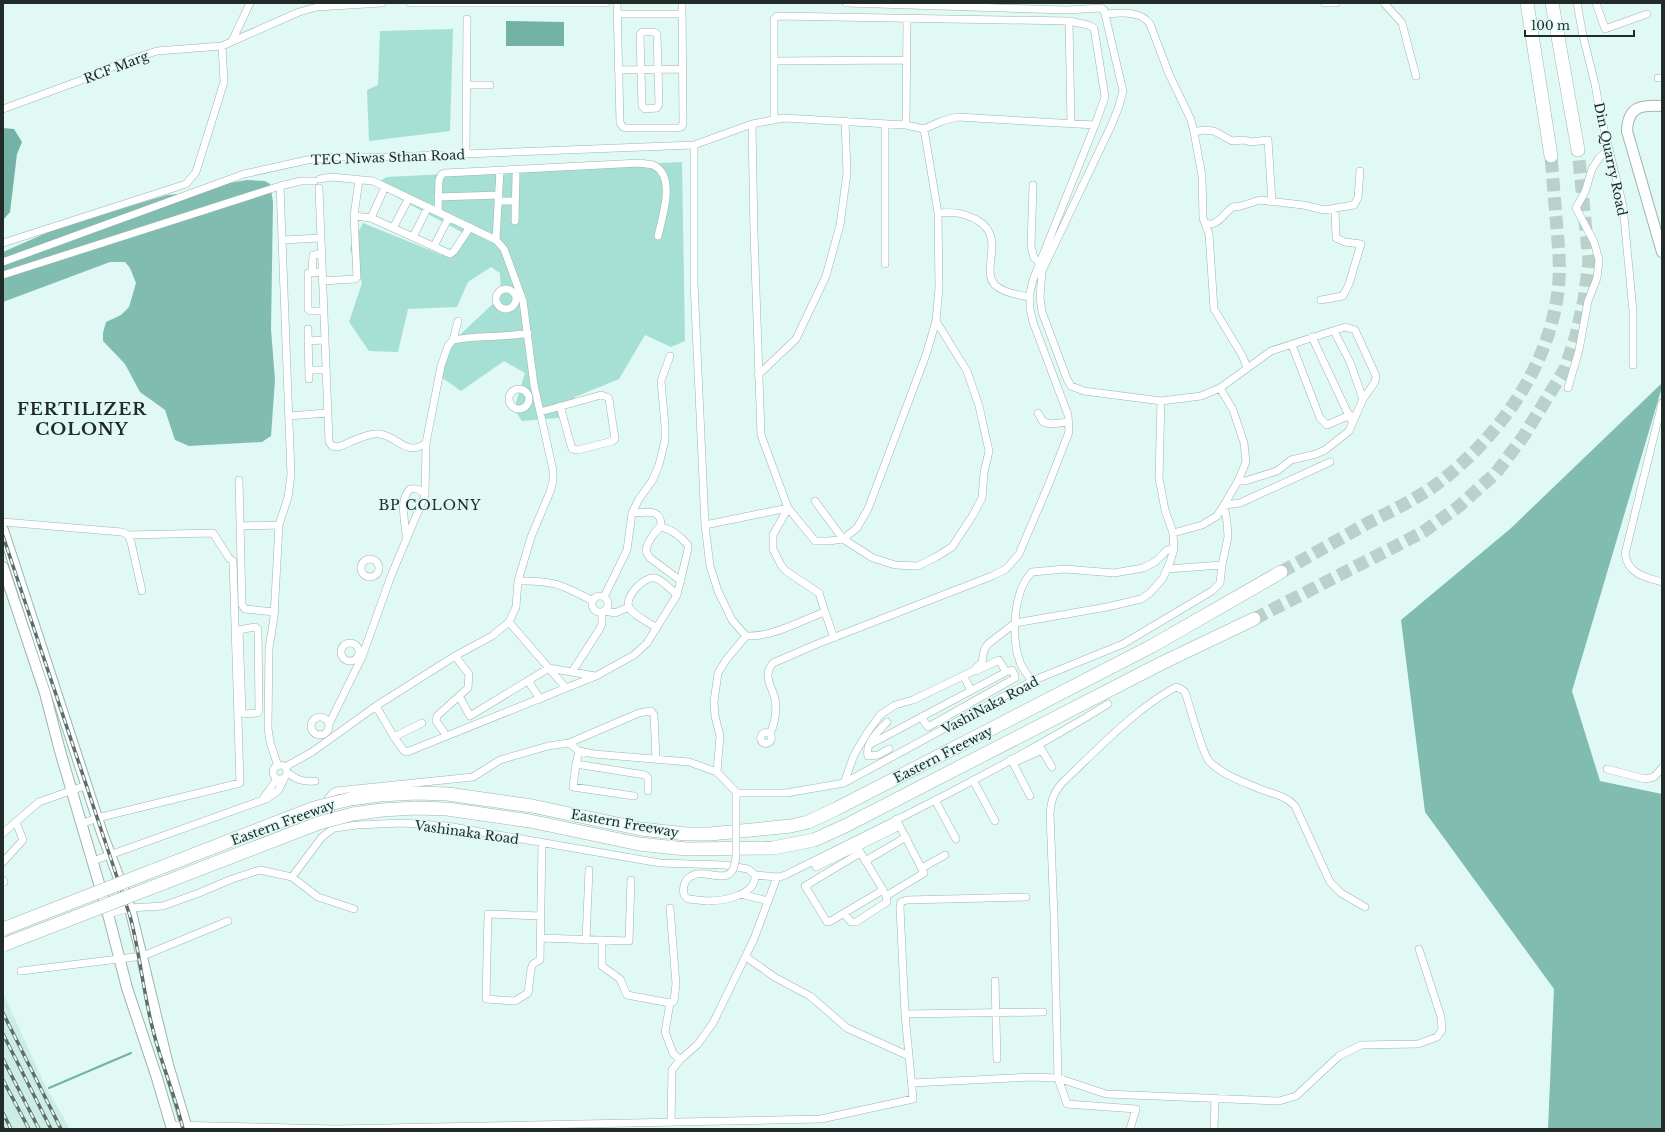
<svg xmlns="http://www.w3.org/2000/svg" width="1665" height="1132" font-family="'Libre Baskerville',serif">
<style>
.built{fill:#ccede5}
.green{fill:#a6dfd3}
.forest{fill:#80bdb0}
.water{fill:#74b1a5}
.lines{fill:none;stroke-linecap:round;stroke-linejoin:round}
.stream{stroke:#74b1a5;stroke-width:2}
.highway-tunnel{stroke:#bad0cb;stroke-width:13;stroke-dasharray:13 6;stroke-linecap:butt}
.street-casing{stroke:#9db5b0;stroke-width:8}
.secondary-casing{stroke:#9db5b0;stroke-width:12}
.highway-casing{stroke:#9db5b0;stroke-width:14}
.street{stroke:#fff;stroke-width:7}
.secondary{stroke:#fff;stroke-width:10}
.highway{stroke:#fff;stroke-width:13}
.rail-casing{stroke:#5e6d69;stroke-width:3.5}
.rail{stroke:#e0f9f4;stroke-width:2;stroke-dasharray:6;stroke-linecap:butt}
.street-bridge-casing{stroke:#9db5b0;stroke-width:8;stroke-linecap:butt}
.highway-bridge-casing{stroke:#9db5b0;stroke-width:14;stroke-linecap:butt}
.street-bridge{stroke:#fff;stroke-width:7}
.highway-bridge{stroke:#fff;stroke-width:13}
.labels{text-anchor:middle;stroke-width:3;stroke-linejoin:round;paint-order:stroke}
.street-label{font-size:13px;fill:#212b28;stroke:#e0f9f4}
.neighbourhood-label{font-size:14px;letter-spacing:1px;fill:#212b28;stroke:#e0f9f4}
.district-label{font-size:17px;font-weight:bold;letter-spacing:1px;fill:#212b28;stroke:#e0f9f4}
</style>
<rect width="100%" height="100%" fill="#e0f9f4"/>
<path class="built" d="M3,993L45,1085L70,1129H3Z"/>
<path class="green" d="M453,29L450,131L369,141L367,90L378,85L380,31Z
M682,162L685,341L671,347L645,335L619,379L575,397L558,418L522,421L514,409L525,373L504,361L461,391L441,377L445,349L501,296L500,273L491,267L468,282L457,307L408,309L398,352L369,351L349,322L362,283L350,249L363,223L442,255L467,235L385,191L378,182L387,177Z"/>
<path class="forest" d="M247,180L265,181L270,184L273,202L271,329L275,380L271,436L262,442L189,446L175,440L165,410L140,392L125,364L103,341V333L106,322L121,315L129,307L136,283L130,268L125,262H110L3,302V252L60,227L167,195L190,193L212,186Z
M1662,383V387L1572,691L1600,781L1662,794V1129H1548L1554,989L1425,812L1401,620L1510,529Z"/>
<path class="water" d="M506,21L564,22V46H506Z
M3,128L14,129L22,142L17,154L10,212L3,220Z"/>
<g class="lines">
<path class="stream" d="M49,1088L131,1053"/>
<path class="highway-tunnel" d="M1281,572C1310,556 1339,539 1368,523C1393,510 1419,498 1441,481C1498,437 1546,370 1557,298C1561,275 1559,252 1557,229C1555,205 1553,181 1551,156
M1254,619L1423,532L1458,507L1496,473L1523,437L1565,369L1576,335L1584,300L1589,261L1578,150"/>
<g class="street-casing">
<path id="street" d="M410,3H606
M617,3L620,123L623,127L626,128H678L681,127L683,124L682,3
M846,3L1067,10L1101,8L1104,10L1123,91L1119,106L1112,124L1042,271L1040,297L1042,312L1067,379L1071,386L1084,391L1161,401L1201,396L1220,388L1271,351L1345,327L1355,330L1376,376L1375,382L1363,399L1349,431L1325,450L1316,454L1291,460L1277,471L1245,481H1238
M1325,3H1336
M1384,3L1402,23L1416,76
M1577,3L1583,36L1595,84L1601,117L1623,206L1633,311V365
M1596,3L1605,29L1647,14
M617,14H682
M1105,14C1120,13 1140,10 1150,24L1169,74L1191,120L1194,132L1202,176L1203,218L1209,234L1214,309L1242,355L1247,367
M1069,21L1071,124
M642,32H654L657,34L659,104L657,108L645,109L642,106L640,35Z
M232,41L250,3
M774,61L906,60
M618,70L683,69
M1658,78H1662
M467,85H490
M3,109L87,78L126,61L157,51L222,46L299,12L317,7L382,3
M774,120V19L777,16L1069,21L1088,25L1094,28L1105,97L1095,125L957,117L942,121L924,129L906,125L784,118L752,124L694,145V283L705,525L710,566L718,591L732,620L746,636C774,637 799,621 825,612L834,638
M752,124L754,233L761,435L788,508L815,541H829L843,539L873,558L895,565L918,566L936,557L952,547L973,515L982,498L984,473L989,451L979,406L967,371L936,321
M906,125L907,19
M1194,132L1203,130L1214,131L1232,141L1244,140L1251,142L1268,140L1272,202
M466,154L467,19
M1033,185L1031,246L1034,258L1039,262
M319,188L329,442L332,446L338,447C349,443 369,432 380,434C399,437 406,457 426,443
M438,197L499,195
M498,201H515
M438,212L439,180L442,174L445,173L640,163C644,164 649,164 653,165C677,176 662,217 658,236
M938,213C955,212 961,212 977,220C1007,237 980,269 995,285C1004,293 1019,295 1030,297
M354,216L359,180
M371,218L385,187
M515,221L516,175
M1205,223C1218,228 1224,212 1233,207L1241,206L1260,200L1303,205L1324,210L1354,205L1358,198L1360,171
M393,228L409,198
M413,237L428,207
M283,240L320,238
M496,240L500,170
M3,243L186,184L196,172L224,82L222,46
M434,246L449,217
M3,262L244,174L307,160L333,157H387L694,145
M885,264V124
M312,272L313,255L321,254
M322,272L308,273V309L311,311H323
M3,275L280,186L301,181H314
M322,281L355,279L357,277L354,216L371,218L450,254L454,251L470,227
M496 299a10 10 0 1 1 20 0a10 10 0 1 1-20 0Z
M1321,300L1343,296L1349,284L1361,244L1345,242L1336,238L1335,209
M308,329L309,379
M1334,331L1350,362L1363,399
M1312,337L1351,420
M453,340L458,321
M308,341L324,340
M1292,345L1320,418L1327,425L1350,415
M309,370H325
M758,375L796,339L826,276L840,225L847,173L845,121
M1568,388L1579,350L1588,301L1597,278L1599,260L1594,242L1576,208L1585,192L1592,169L1599,158L1609,148
M509 399a10 10 0 1 1 20 0a10 10 0 1 1-20 0Z
M1662,403L1625,554C1628,574 1645,577 1662,582
M540,412L601,395L607,397L609,399L615,439L613,441L578,450L572,449L560,406
M1038,413L1043,422L1051,424L1069,422
M289,416L327,413
M239,480L242,605L245,609L275,612
M815,501L843,539L857,528L868,509L926,355L936,321L939,288L938,213L924,129
M788,508L773,535V549L781,565L786,571L819,593L825,612
M632,513C646,513 662,507 661,527
M3,522L122,532L128,535L131,542L142,591
M705,525L788,508
M240,526L279,525
M1173,533L1202,525L1217,516L1224,505L1240,503L1330,462
M406,535C405,521 399,499 410,489C417,488 420,489 425,495
M361 568a9 9 0 1 1 18 0a9 9 0 1 1-18 0Z
M1167,569L1222,565L1228,537L1227,522L1224,505L1238,481L1246,462L1244,443L1233,410L1220,388
M518,581C553,580 562,585 593,601
M592 604a8 8 0 1 1 16 0a8 8 0 1 1-16 0Z
M604,597L627,550L632,513L639,499L652,481L659,465L665,440V426L661,381L670,356
M605,611L615,613L629,607
M509,622L566,688
M255,627L258,629L259,711L257,713L245,714L242,712L239,630Z
M657,628C649,622 633,616 629,607C624,597 644,576 655,578C662,579 671,590 677,595
M341 652a9 9 0 1 1 18 0a9 9 0 1 1-18 0Z
M976,671L999,660L1006,672
M572,672L599,630L602,624V612
M964,677L971,690
M528,681L540,699
M1032,681C1028,675 1022,669 1020,662C1011,638 1013,591 1032,572L1065,569L1114,573L1143,568L1155,562L1167,550L1174,549
M459,696L470,716L549,668L595,676
M376,706L394,737L422,723
M311 726a9 9 0 1 1 18 0a9 9 0 1 1-18 0Z
M887,722C879,731 865,742 868,756L878,755L889,749
M329,724L362,657L391,576L425,495L426,443L441,366L448,346L453,340C478,335 503,338 528,333
M444,732L436,721L437,716L468,688L469,674L455,656
M760.5 738a5.5 5.5 0 1 1 11 0a5.5 5.5 0 1 1-11 0Z
M770,734C775,724 777,710 775,699C772,686 762,676 773,663L817,644L992,576L1006,569L1019,554L1048,486L1069,432L1068,415L1033,322L1030,309V293L1033,280L1095,125
M394,737L404,751L407,752L596,676L634,655L647,643L677,595L688,549V545C681,537 671,529 661,527C655,530 648,542 646,549C646,553 648,555 650,558L681,581
M569,743L639,713L651,711L654,715L656,759
M869,745L1006,672L1012,670L1015,676V678L928,727L921,717
M1040,747L1052,767
M579,751L576,764L573,787L634,796
M1011,759L1030,796
M1015,762L1042,750
M576,764L645,775L648,778V791
M273 772a7 7 0 1 1 14 0a7 7 0 1 1-14 0Z
M278,766L270,742L268,728L269,648L274,617L279,525L288,497L291,475L280,186
M285,767L312,752L376,706L455,656L492,636L509,622L516,607L518,581L531,537L550,492L553,481V470L534,385L523,301L504,249L496,240L373,181L331,177L320,179
M1607,769L1645,779L1654,777L1662,768
M717,772L720,736L715,716L714,702L718,673L726,660L746,636
M288,773C297,780 303,782 315,781
M973,780L995,821
M844,783L854,755L867,733L880,715L895,705L913,700L973,671L982,662L984,650L988,644L1015,623L1107,607L1141,599L1150,593L1163,578L1170,562L1174,549L1173,533L1165,510L1159,478L1161,401
M736,799V795L739,793H786L844,783L1032,681L1123,644L1212,591L1220,583L1222,565
M262,800L277,779
M935,800L956,839
M333,822L328,799L331,795L336,791L473,777L500,760L548,746L569,743L579,751L594,754L689,762L717,772L737,793
M81,824L97,818L240,783L233,561L229,558L213,533L128,535
M3,833L39,802L87,785
M859,850L883,890
M860,853L805,886L827,922H829L883,890L886,896L924,873L896,819
M93,861L266,799L278,791L284,779
M865,861L906,837
M3,862L23,840L16,822
M816,867L900,826
M922,868L945,855
M755,875L777,877L783,876C893,822 1004,768 1108,704
M292,877L318,897L354,909
M3,880L4,882
M741,894L768,901
M844,913L851,922H856L887,902L886,896
M108,914L130,908L163,906L199,893L232,879L260,870L292,877L322,837L334,828L357,825L403,823L447,826L660,863L724,865L748,869L755,875C756,896 722,901 707,901
M541,916L488,914L486,999L515,1001L528,993L531,969L533,964L540,960C541,921 541,882 542,843
M540,938L629,941L631,880
M586,940L589,870
M602,940V966L620,979L627,995L670,1003L665,1032L673,1053L680,1060
M21,971L143,956L228,921
M995,981L997,1059
M670,1003L674,1001L676,984L670,908
M905,1014L1043,1012
M909,1056L905,1014L900,907L901,902L907,900L1026,897
M912,1083L1031,1077L1058,1078L1106,1094L1279,1101L1296,1096L1339,1056L1361,1045L1418,1044L1437,1037L1442,1030L1441,1017L1419,949
M671,1122L672,1070L680,1060L698,1044L713,1023L754,939L777,877
M172,1125L335,1129L821,1119L913,1099L909,1056L847,1028L810,996L776,978L746,957
M1130,1129L1136,1109L1067,1104L1058,1078L1054,916L1050,814C1051,800 1054,792 1063,782C1096,751 1136,708 1176,687L1181,689L1185,692C1190,706 1202,753 1209,761C1222,775 1244,782 1260,789C1273,794 1285,795 1295,806L1330,882L1341,893L1365,907
M1214,1129L1215,1098"/>
</g>
<g class="secondary-casing">
<path id="secondary" d="M1662,106C1641,105 1628,106 1627,131L1662,252
M3,530L102,833L130,908L168,1065L187,1129
M3,567L45,693L60,751L108,914L127,988L157,1078L172,1129"/>
</g>
<g class="highway-casing">
<path id="highway" d="M1527,3L1551,156
M1552,3L1578,150
M350,799L380,795L416,793L448,794L532,806L641,829L686,834H710L791,826L808,822L836,809L1152,646L1281,572
M353,814L382,810L416,808L447,809L530,821L639,844L686,849L773,848L814,840L845,826L1162,663L1254,619"/>
</g>
<use href="#street" class="street"/>
<use href="#secondary" class="secondary"/>
<use href="#highway" class="highway"/>
<g class="rail-casing">
<path id="rail" d="M3,536L130,916C140,953 143,992 153,1030C161,1063 175,1095 183,1129
M3,1013L61,1129
M3,1034L51,1129
M3,1059L39,1129
M3,1080L29,1129
M3,1113L11,1129
M3,1128L4,1129"/>
</g>
<use href="#rail" class="rail"/>
<g class="street-bridge-casing">
<path id="street-bridge" d="M707,901L688,899L684,895C681,880 691,872 706,874C724,877 734,880 736,856V799"/>
</g>
<g class="highway-bridge-casing">
<path id="highway-bridge" d="M3,929L314,808L350,799
M3,945L319,823L353,814"/>
</g>
<use href="#street-bridge" class="street-bridge"/>
<use href="#highway-bridge" class="highway-bridge"/>
</g>
<g class="labels">
<g class="street-label">
<text transform="translate(116 67) rotate(-21)" y="5">RCF Marg</text>
<text transform="translate(388 157) rotate(-2)" y="5">TEC Niwas Sthan Road</text>
<text transform="translate(1611 159) rotate(78)" y="5">Din Quarry Road</text>
<text transform="translate(990 705) rotate(-28)" y="5">VashiNaka Road</text>
<text transform="translate(943 754) rotate(-27)" y="5">Eastern Freeway</text>
<text transform="translate(283 822) rotate(-20)" y="5">Eastern Freeway</text>
<text transform="translate(625 823) rotate(10)" y="5">Eastern Freeway</text>
<text transform="translate(467 832) rotate(8)" y="5">Vashinaka Road</text>
</g>
<g class="neighbourhood-label">
<text x="430" y="510">BP COLONY</text>
</g>
<g class="district-label">
<text x="82" y="415">FERTILIZER<tspan x="82" dy="20">COLONY</tspan></text>
</g>
</g>
<rect width="1665" height="1132" fill="none" stroke="#212b28" stroke-width="8"/>
<path d="M1525 30v6h109v-6" fill="none" stroke="#212b28" stroke-width="2"/>
<text x="1531" y="30" font-size="12" fill="#212b28" stroke="#e0f9f4" stroke-width="3" paint-order="stroke">100 m</text>
</svg>
